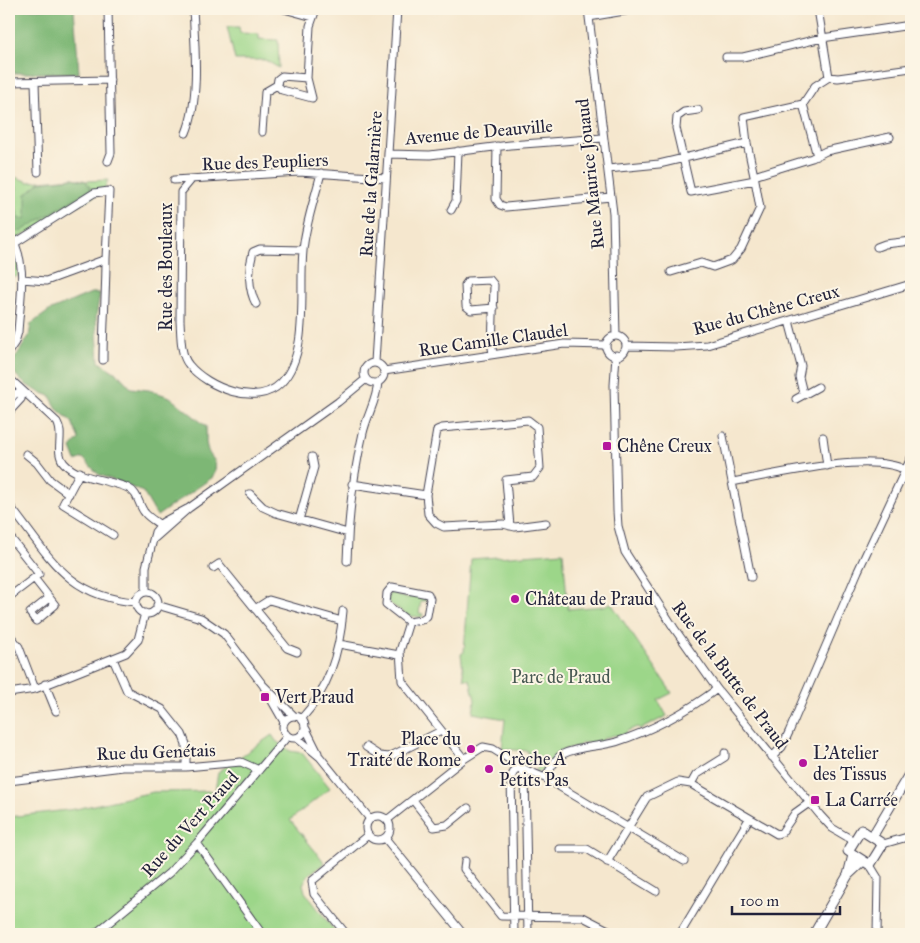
<svg xmlns="http://www.w3.org/2000/svg" width="920" height="943" font-family="'IM FELL Great Primer',serif">
<style>
.green{fill:#9cd689;stroke:#5f7c62}
.forest{fill:#7db775;stroke:#506c58}
.lines{fill:none;stroke-linecap:round;stroke-linejoin:round}
.stream{stroke:#51bdcc;stroke-width:2}
.minor-casing{stroke:#424051;stroke-width:9}
.major-casing{stroke:#424051;stroke-width:11}
.minor{stroke:#fff;stroke-width:7}
.major{stroke:#fff;stroke-width:9}
.poi-dot{fill:#b5179e;stroke:#fcf5e5;stroke-width:2}
.labels{text-anchor:middle;stroke-width:4;stroke-linejoin:round;paint-order:stroke}
.street-label{font-size:18px;fill:#22223b;stroke:#fcf5e5}
.poi-label{font-size:18px;fill:#22223b;stroke:#fcf5e5;text-anchor:start}
.park-label{font-size:18px;fill:#475852;stroke:#fcf5e5}
</style>
<rect width="100%" height="100%" fill="#fcf5e5"/>
<filter id="ink" filterUnits="userSpaceOnUse"><feTurbulence type="fractalNoise" baseFrequency=".02" numOctaves="2"/><feDisplacementMap in="SourceGraphic" scale="10" xChannelSelector="R" yChannelSelector="G"/><feConvolveMatrix kernelMatrix="1 2 1 2 8 2 1 2 1" color-interpolation-filters="sRGB"/></filter>
<filter id="wash" filterUnits="userSpaceOnUse"><feTurbulence type="fractalNoise" baseFrequency=".0096" numOctaves="4" result="noise"/><feDisplacementMap in="SourceGraphic" scale="20" xChannelSelector="R" yChannelSelector="G"/><feGaussianBlur stdDeviation="1.12" result="paint"/><feColorMatrix in="noise" values="0 0 0 0 0 0 0 0 0 0 0 0 0 0 0 0 0 1.4 0 .05"/><feComposite in="paint" operator="in"/></filter>
<g filter="url(#wash)">
<rect width="100%" height="100%" fill="#f5e7ce"/>
<path class="green" d="M227,27H239L240,33L259,34V39L278,40L279,68L265,60H235Z
M9,175L29,182L73,178L87,181L108,180L104,191L11,242C15,253 21,266 17,277H9Z
M563,552L568,609L604,606L611,603L672,693L658,700L667,716L641,729L637,727L627,731L624,735L619,737L615,735L604,738L602,742L582,743L579,746C573,748 565,748 560,752C551,759 549,775 536,771L538,766L532,762L527,765L528,751L502,749L505,719L473,713L475,700L470,680L464,679L461,654L464,652L471,559Z
M393,590L397,591V596L409,598L410,593L425,597L426,601H421L419,613L423,614L422,617L408,616L388,602V595Z
M272,735L276,741L290,751L302,753L330,788L290,820L325,863L308,875L303,884L305,892L337,934H9V861L11,860L9,817L76,809L153,792L215,791L218,772Z"/>
<path class="forest" d="M9,9H74L79,73H9Z
M73,178L86,181L91,189L20,232L9,226V181L17,187L14,202L19,219L26,218V194L40,182Z
M91,293H100L96,317L99,362L118,374L131,388L149,390L170,397L206,426C207,433 205,441 207,447C210,461 220,457 213,477L157,516L143,492L98,474L83,458L76,461L71,448L79,439L72,422L58,410L50,396C33,390 19,383 10,366L29,336L31,324L49,311Z"/>
<g class="lines">
<path class="stream" d="M9,211L16,223"/>
</g>
</g>
<g filter="url(#ink)">
<g class="lines">
<g class="minor-casing">
<path id="minor" d="M108,9L111,153L108,161
M284,9L313,17
M588,9L613,213L616,336
M818,9L829,77
M589,17L636,9
M726,57H743L822,38L911,25
M9,82L110,80
M35,82L38,172
M277,85L282,90L312,98L307,78
M803,104L817,156
M698,110L684,112L677,117L676,128L691,192L755,180L754,176L812,158L826,151L890,137
M262,132L265,92L277,85L278,79L282,76L307,78L310,26L316,9
M186,133C200,100 195,45 193,9
M747,143L754,176
M497,146L496,199L500,205L506,207L611,197
M388,154L430,155L510,145L603,138
M608,169L659,164L747,143L744,117L803,104L815,86L829,77L838,78L911,68
M174,180L299,172L386,178
M191,180L181,192L180,321C181,334 180,355 189,365C207,387 257,408 281,383C310,353 299,290 303,251C305,225 315,198 321,173
M451,210L456,201L458,151
M9,233C29,263 20,298 18,332L15,342L9,351
M15,243L94,193L109,191L106,259L46,281L22,279
M877,247L885,244L911,241
M671,272L701,263L713,267L732,260L741,249L760,208L755,180
M256,304C248,289 248,269 253,252L260,249L303,250
M789,321L801,366L799,377L803,393
M606 346a10 10 0 1 1 20 0a10 10 0 1 1-20 0Z
M626,346L676,347L707,345L911,284
M493,354L492,348L494,285L490,280L468,281L465,285L466,306L471,310L494,308
M616,355L614,385L617,511L618,526L625,552L674,628L717,689L820,815L832,828L854,841
M103,360C103,326 106,293 106,259
M375,362L397,9
M364 373a10 10 0 1 1 20 0a10 10 0 1 1-20 0Z
M384,371L564,344L606,345
M9,378L57,422C65,435 54,452 64,463C79,480 109,479 128,488C139,493 138,505 145,513C149,518 155,521 160,525
M796,399L818,387
M9,401L15,394L22,391
M9,412L21,399L22,391
M723,436L732,482C772,475 871,451 905,470
M823,437L827,466
M26,454L37,463L50,480L69,494
M80,472L63,504L113,535
M732,482L751,577
M352,484L426,495L428,514L436,523L444,527L503,524L515,527L546,523
M250,494L263,507L276,513L348,533
M426,495L437,430L442,428L528,420L537,427L540,468L533,477L506,480L510,526
M9,505C49,555 66,597 136,602
M299,520L314,467L312,457
M9,536L39,574L34,578
M155,538L189,508L338,402L366,379
M347,561C348,517 353,476 363,433C367,415 377,400 378,382
M213,568L219,564L287,648L297,652
M146,592V567L155,532L163,522L187,509
M136 603a11 11 0 1 1 22 0a11 11 0 1 1-22 0Z
M9,597L34,578L55,605L36,621L30,613L49,598
M157,605L201,618L224,634L263,685L293,715
M255,609L269,600L342,621
M409,622L386,604L387,593L392,587L428,594L430,599L427,616L421,620L409,622L400,651L402,681L464,759
M9,634L19,647L35,689
M339,644L399,655
M113,659L127,691L162,709L182,734L186,744V767
M45,684L56,711
M264,687L284,722
M9,693L35,689L126,653L138,640L145,613
M283 727a11 11 0 1 1 22 0a11 11 0 1 1-22 0Z
M302,718C329,689 340,650 343,611
M306,729L318,753
M297,738L320,757L370,819
M366,747L380,756L389,757L441,731
M772,757L782,747L789,732L858,571L911,458
M520,768L525,775L528,934
M545,778C550,770 555,758 563,754C579,746 599,747 616,742C653,730 686,712 717,689
M9,781L123,767H186L241,762L259,770
M691,784L696,775L725,757V753
M413,800L434,827L447,825L468,808
M366 828a12 12 0 1 1 24 0a12 12 0 1 1-24 0Z
M387,820L464,759L483,747L493,749L526,770L545,778L684,861
M385,838L463,934
M197,843L262,934
M883,844L911,836
M560,849H587L656,891
M465,861L464,869L501,916L583,917L616,934
M607,862L647,797L678,782L691,784L777,834L782,832L795,813L809,803
M870,865L878,878L877,934
M95,934L169,873L197,843L286,738V734
M346,934L314,894L312,881L368,835
M514,934L511,777L518,765
M680,934L749,819"/>
</g>
<g class="major-casing">
<path id="major" d="M861,830L883,844L870,865L848,851Z
M872,837L911,771
M848,875L853,855
M814,934L848,875L863,861"/>
</g>
<use href="#minor" class="minor"/>
<use href="#major" class="major"/>
</g>
</g>
<g class="poi-dot">
<rect x="602" y="441" width="10" height="10" rx="2.5"/>
<circle cx="515" cy="599" r="5"/>
<rect x="260" y="692" width="10" height="10" rx="2.5"/>
<circle cx="471" cy="749" r="5"/>
<circle cx="803" cy="763" r="5"/>
<circle cx="489" cy="769" r="5"/>
<rect x="810" y="795" width="10" height="10" rx="2.5"/>
</g>
<g class="labels">
<g class="street-label">
<text transform="translate(479 132) rotate(-5)" y="6">Avenue de Deauville</text>
<text transform="translate(265 162) rotate(-2)" y="6">Rue des Peupliers</text>
<text transform="translate(590 174) rotate(-96)" y="6">Rue Maurice Jouaud</text>
<text transform="translate(371 184) rotate(-86)" y="6">Rue de la Galarnière</text>
<text transform="translate(166 267) rotate(-90)" y="6">Rue des Bouleaux</text>
<text transform="translate(766 310) rotate(-15)" y="6">Rue du Chêne Creux</text>
<text transform="translate(493 340) rotate(-8)" y="6">Rue Camille Claudel</text>
<text transform="translate(730 675) rotate(53)" y="6">Rue de la Butte de Praud</text>
<text transform="translate(156 752) rotate(-2)" y="6">Rue du Genétais</text>
<text transform="translate(190 824) rotate(-48)" y="6">Rue du Vert Praud</text>
</g>
<g class="poi-label">
<text x="617" y="452">Chêne Creux</text>
<text x="525" y="605">Château de Praud</text>
<text x="275" y="703">Vert Praud</text>
<text x="461" y="745" text-anchor="end">Place du<tspan x="461" dy="21">Traité de Rome</tspan></text>
<text x="813" y="759">L'Atelier<tspan x="813" dy="21">des Tissus</tspan></text>
<text x="499" y="765">Crèche A<tspan x="499" dy="21">Petits Pas</tspan></text>
<text x="825" y="806">La Carrée</text>
</g>
<g class="park-label">
<text x="561" y="683">Parc de Praud</text>
</g>
</g>
<rect width="920" height="943" fill="none" stroke="#fcf5e5" stroke-width="30"/>
<path d="M732 906v8h108v-8" fill="none" stroke="#22223b" stroke-width="2.5"/>
<text x="740" y="906" font-size="15" fill="#22223b" stroke="#fcf5e5" stroke-width="4" paint-order="stroke">100 m</text>
</svg>
